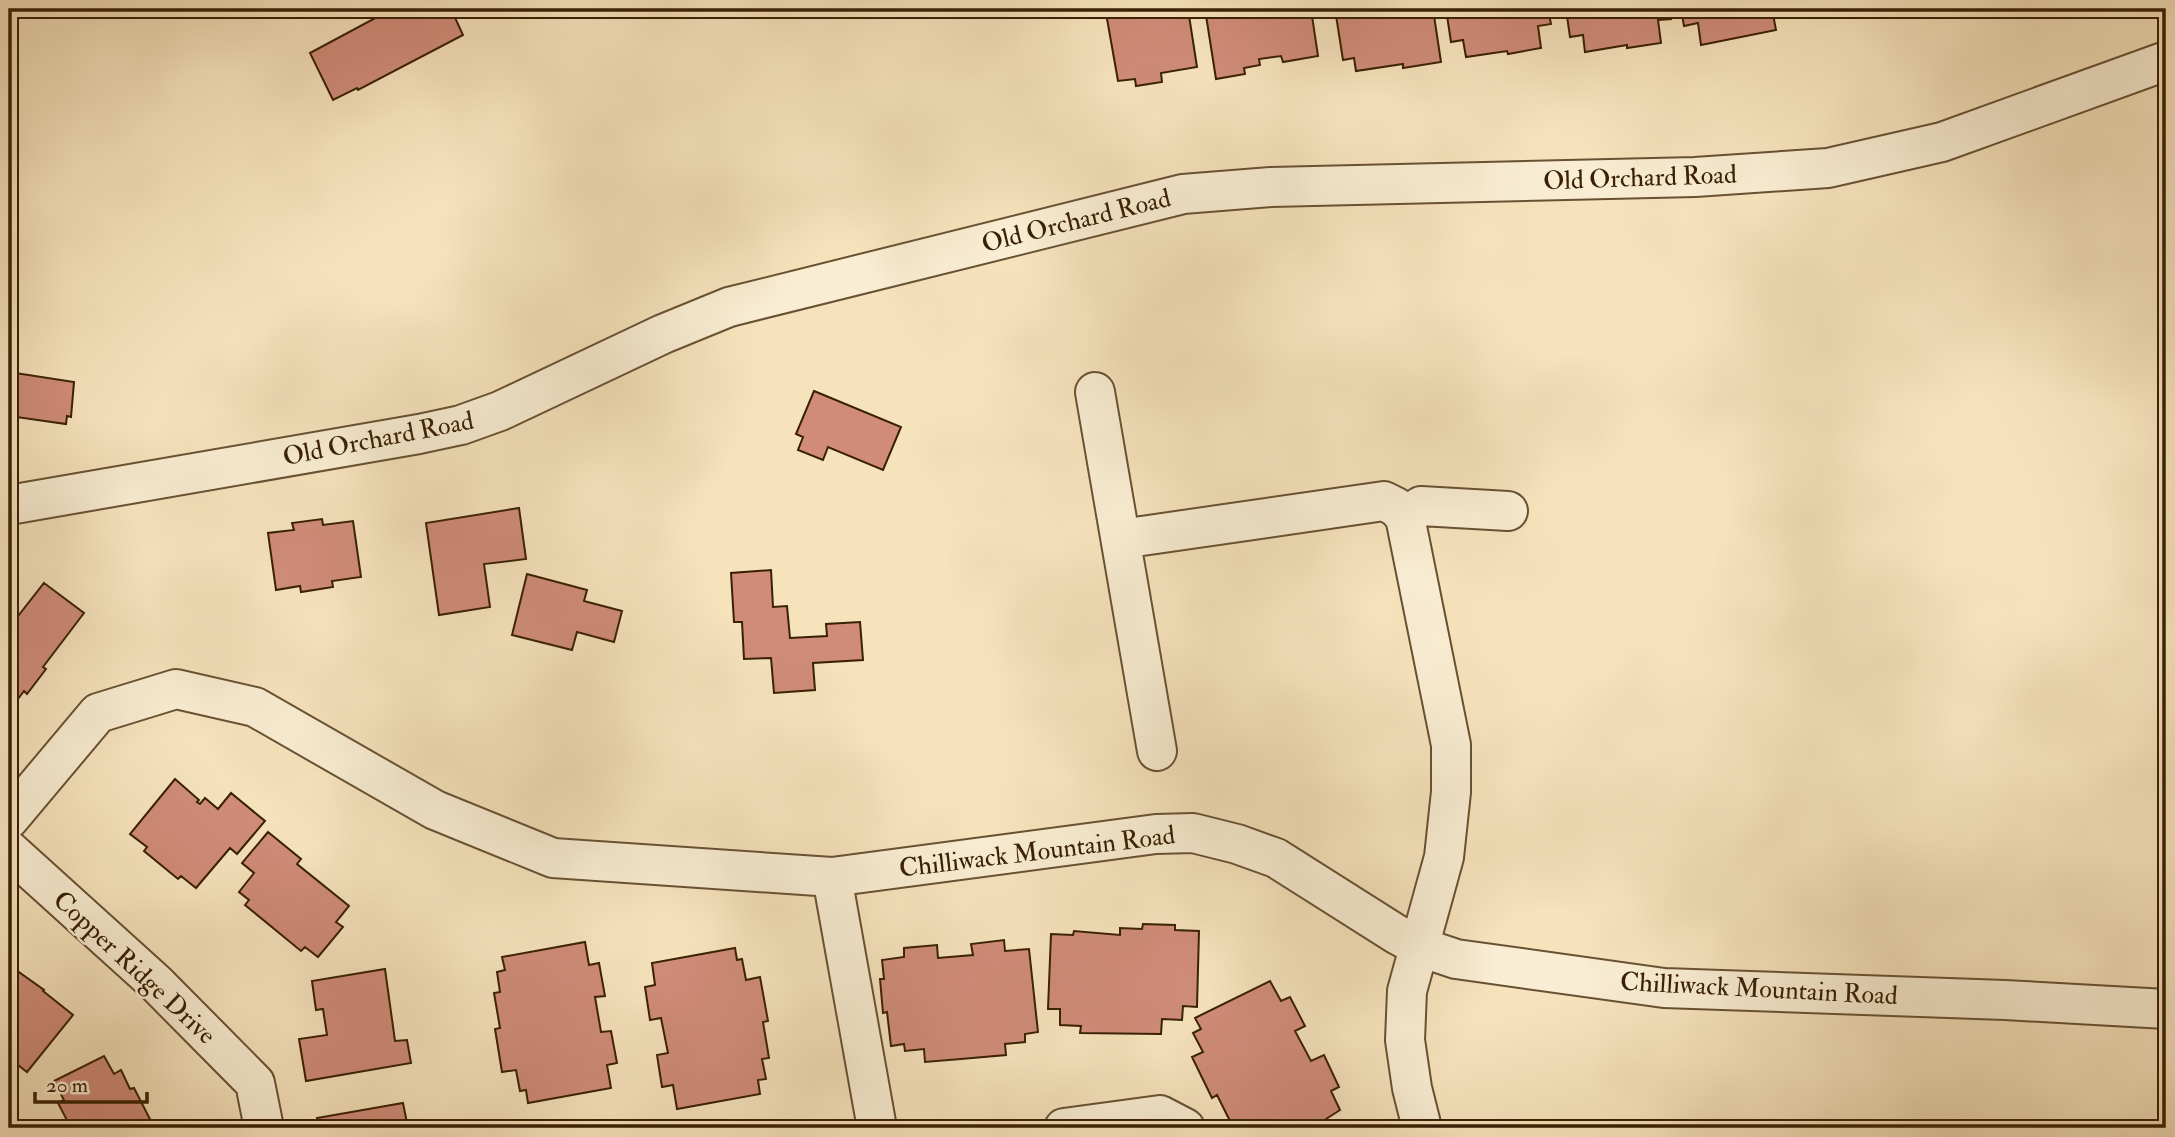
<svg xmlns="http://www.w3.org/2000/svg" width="2175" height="1137" font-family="'IM FELL Double Pica',serif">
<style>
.building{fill:#d08c79;stroke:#392004;stroke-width:2}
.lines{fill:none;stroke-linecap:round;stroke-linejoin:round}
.minor-casing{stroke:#685132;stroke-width:42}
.minor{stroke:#f9edd3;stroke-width:38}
.labels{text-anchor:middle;stroke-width:5;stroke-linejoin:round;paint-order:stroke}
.street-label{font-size:26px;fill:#392004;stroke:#f9edd3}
</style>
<rect width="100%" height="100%" fill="#f6e3bc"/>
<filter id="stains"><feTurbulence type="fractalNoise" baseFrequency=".00286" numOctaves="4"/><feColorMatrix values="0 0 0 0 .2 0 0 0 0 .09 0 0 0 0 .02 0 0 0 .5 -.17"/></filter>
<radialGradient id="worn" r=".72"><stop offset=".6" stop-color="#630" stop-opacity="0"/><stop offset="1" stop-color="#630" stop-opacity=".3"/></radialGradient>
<path class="building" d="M392,9H451L463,35L358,90L357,88L333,100L310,53Z
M1137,9H1188L1197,67L1161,73L1162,82L1136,86L1135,79L1118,81L1106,13Z
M1205,9H1311L1318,56L1283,62L1281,56L1259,59L1260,65L1244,68L1245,74L1216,79Z
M1335,9H1433L1441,62L1403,68V64L1356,71L1354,58L1343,60Z
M1446,9H1548L1551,24L1538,26L1541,48L1508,54L1507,51L1466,57L1463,40L1451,42Z
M1566,9H1669L1671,19L1658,20L1661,43L1627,48V45L1585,52L1583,35L1570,37Z
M1681,9H1785L1786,12L1773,14L1776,30L1701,45L1698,23L1684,26Z
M9,372L74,382L71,417L67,416L66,424L9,416Z
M814,391L901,427L883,470L828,447L823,460L798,450L803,437L796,434Z
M519,508L526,559L484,564L490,607L439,615L426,523Z
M322,519L323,525L353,521L361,577L332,581L333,587L301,592L300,586L276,590L268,533L294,530L292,523Z
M771,570L773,607L787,606L790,638L827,636L826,624L860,622L863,660L813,663L815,690L774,693L771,658L744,659L742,622H734L731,573Z
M527,574L587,590L584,601L622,611L614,642L577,632L572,650L512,635Z
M44,583L84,613L43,667L46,669L27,694L24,691L9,711V609L18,616Z
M175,779L199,800L197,802L200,804L205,798L218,809L231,793L265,821L237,854L230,848L196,888L181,876L178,879L144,851L147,847L130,834Z
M268,832L301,859L297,864L349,906L336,922L343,927L318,957L305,947L301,951L245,905L249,900L239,892L254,873L242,863Z
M1143,924L1175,925V930L1199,931L1197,1007L1183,1006L1182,1020L1162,1019L1161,1034L1080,1033L1081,1026L1060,1025V1009H1048L1051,934L1073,935L1074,931L1120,935V928L1142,929Z
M1004,940L1005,951L1029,949L1038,1032L1025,1034V1042L1005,1044L1006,1055L961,1059L925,1062L924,1049L905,1051L904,1044L891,1046L887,1012L883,1013L880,979H884L882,960L904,957V948L937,945L938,958L973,955L971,944Z
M585,942L589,965L599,963L605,996L595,997L601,1032L611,1031L617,1063L607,1065L611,1088L528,1103L526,1090L520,1091L516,1070L502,1072L495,1029L500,1028L494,993L500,992L497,972L505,970L502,957Z
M735,948L737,960L742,959L746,980L760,977L768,1021L763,1022L769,1058L762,1059L766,1079L758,1080L760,1094L677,1109L673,1085L662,1087L657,1055L668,1053L661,1018L650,1020L645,987L655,985L652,963Z
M9,965L44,990L43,991L73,1015L27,1072L9,1058Z
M385,969L395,1041L407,1040L411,1063L306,1081L299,1039L327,1035L323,1009L316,1010L312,981Z
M1270,981L1281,1001L1290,997L1305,1026L1295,1031L1311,1061L1324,1055L1339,1087L1331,1091L1340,1110L1312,1128H1244L1241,1122L1233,1127L1217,1095L1212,1098L1192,1057L1203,1052L1193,1033L1201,1029L1195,1018Z
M104,1056L114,1074L121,1070L130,1089L134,1088L153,1125L147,1128H71L58,1103L64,1100L54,1081Z
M403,1103L408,1128H319L317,1118Z"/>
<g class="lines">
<g class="minor-casing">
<path id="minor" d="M1095,392L1157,751
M9,505L419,434L461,425L500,411L663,334L729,307L1183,194L1271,187L1695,177L1828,168L1942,142L2166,61
M1405,517L1421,506L1508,511
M1121,539L1384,501L1396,507L1405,517L1451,745V792L1444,857L1407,991L1405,1040L1412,1088L1422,1128
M9,819L98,713L176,689L255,707L435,810L553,858L832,877L1156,834L1193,833L1237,844L1276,858L1396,934L1420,947L1456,959L1664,988L2005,1000L2166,1009
M9,850L156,983L255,1083L264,1128
M832,877L877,1128
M1064,1128L1160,1115L1185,1128"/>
</g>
<use href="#minor" class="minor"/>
</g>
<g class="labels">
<g class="street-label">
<text transform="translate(1640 177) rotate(-2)" y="9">Old Orchard Road</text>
<text transform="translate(1076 220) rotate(-14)" y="9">Old Orchard Road</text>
<text transform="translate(378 438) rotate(-11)" y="9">Old Orchard Road</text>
<text transform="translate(1037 851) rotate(-7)" y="9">Chilliwack Mountain Road</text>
<text transform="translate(135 967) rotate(43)" y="9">Copper Ridge Drive</text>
<text transform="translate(1759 988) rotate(3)" y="9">Chilliwack Mountain Road</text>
</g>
</g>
<rect width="2175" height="1137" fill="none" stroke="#f6e3bc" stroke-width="35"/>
<rect x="10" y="10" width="2154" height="1116" fill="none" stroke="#392004" stroke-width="3.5"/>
<rect x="18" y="18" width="2140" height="1102" fill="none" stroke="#392004" stroke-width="2"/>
<path d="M35 1092v10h112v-10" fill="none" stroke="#392004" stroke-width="3.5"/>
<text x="46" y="1092" font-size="21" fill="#392004" stroke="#f9edd3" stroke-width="5" paint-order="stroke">20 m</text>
<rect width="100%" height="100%" filter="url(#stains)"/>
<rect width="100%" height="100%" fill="url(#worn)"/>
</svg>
